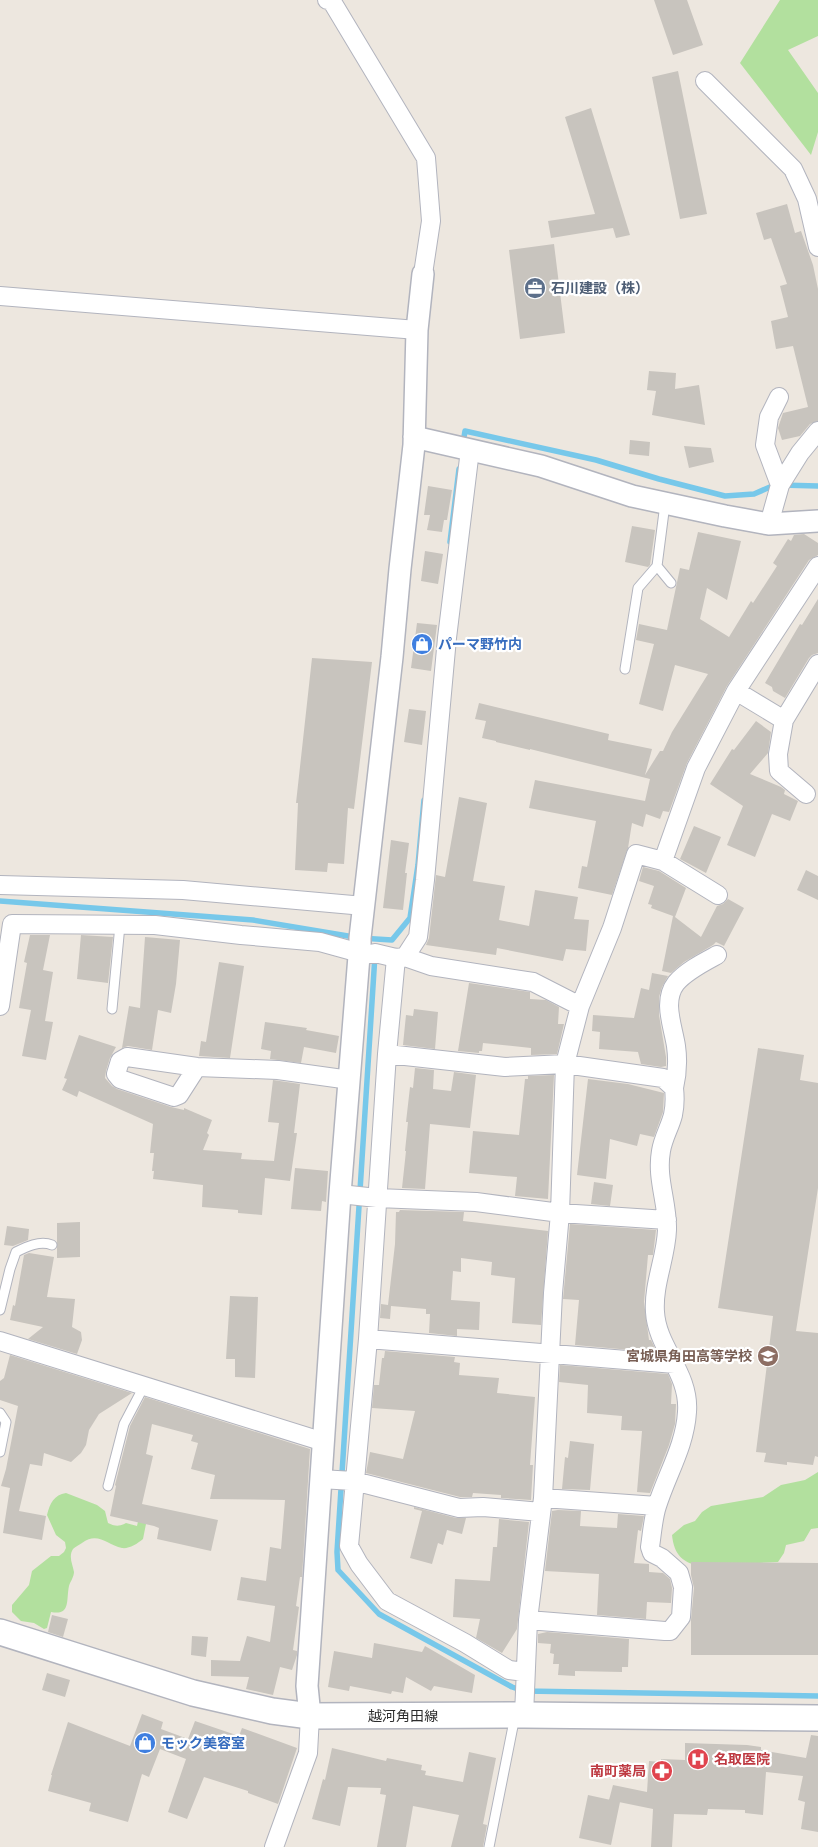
<svg xmlns="http://www.w3.org/2000/svg" width="818" height="1847" font-family="'Nunito Sans','Noto Sans JP',sans-serif">
<style>
.green{fill:#b2e09e}
.lines{fill:none;stroke-linecap:round;stroke-linejoin:round}
.stream{stroke:#77c8ea;stroke-width:5.5}
.building{fill:#c8c4be}
.service-casing{stroke:#b2b4be;stroke-width:11}
.minor-casing{stroke:#b2b4be;stroke-width:20}
.tertiary-casing{stroke:#b2b4be;stroke-width:24}
.secondary-casing{stroke:#b2b4be;stroke-width:28}
.service{stroke:#fff;stroke-width:9}
.minor{stroke:#fff;stroke-width:18}
.tertiary{stroke:#fff;stroke-width:21}
.secondary{stroke:#fff;stroke-width:25}
.labels{text-anchor:middle;stroke-width:4.5;stroke-linejoin:round;paint-order:stroke}
.service-label{font-size:14px;font-weight:bold;fill:#4e5e75;stroke:#fff;text-anchor:start}
.shop-label{font-size:14px;font-weight:bold;fill:#366cbe;stroke:#fff;text-anchor:start}
.education-label{font-size:14px;font-weight:bold;fill:#785e54;stroke:#fff;text-anchor:end}
.street-label{font-size:14px;fill:#2c2c2c;stroke:#fff}
.health-label{font-size:14px;font-weight:bold;fill:#be3a42;stroke:#fff;text-anchor:start}
</style>
<rect width="100%" height="100%" fill="#ede7df"/>
<path class="green" d="M780,0H818V36L788,50L818,93V132L811,155L740,63Z
M818,1472V1528L811,1529L804,1541L786,1545L784,1553L778,1562L703,1566C683,1564 674,1555 672,1535L684,1525L695,1521L702,1512L711,1506L763,1497L781,1485L805,1480Z
M66,1493L97,1505L105,1511L108,1523C114,1526 119,1527 126,1523L137,1526L139,1517L147,1519L143,1539C137,1544 129,1549 122,1548C107,1545 98,1531 82,1543C79,1545 75,1547 73,1549C68,1557 73,1565 74,1572C74,1577 70,1582 69,1586C66,1600 71,1616 51,1612L47,1628L44,1629L34,1623L21,1621L12,1612V1605L29,1585L32,1571L51,1556H59L64,1552L66,1548L65,1542L56,1535L47,1515C50,1503 54,1495 66,1493Z"/>
<g class="lines">
<path class="stream" d="M463,443L465,431L596,460L659,479L725,496L754,494L770,487L780,485L818,486
M450,542L459,469
M0,901L253,920L360,938L392,940L410,918L418,865L424,800
M375,955L337,1552L338,1570L379,1614L512,1687L524,1691L818,1696"/>
</g>
<path class="building" d="M654,0H687L703,45L673,55Z
M678,71L707,214L680,219L652,77Z
M591,108L630,235L616,238L613,228L551,238L548,221L595,214L565,117Z
M787,204L795,233L801,231L813,265L818,289V421L810,424L800,436L782,440L778,428L783,413L808,407L793,346L776,349L771,321L788,317L780,286L787,284L771,238L764,240L756,213Z
M554,244L565,333L520,339L509,250Z
M649,371L676,373L675,389L699,385L705,425L652,415L656,391L647,390Z
M630,440L650,442L649,456L629,454Z
M684,446L711,448L714,462L689,468Z
M428,486L452,490L447,520H444L442,532L427,530L430,515H424Z
M632,526L655,530L650,565L648,567L625,562Z
M698,532L741,541L727,600L707,588L700,619L729,637L751,601L753,603L777,566L773,563L788,539L791,541L794,535L804,534L818,543V555L809,560L727,686L687,763L669,812L663,811L660,819L646,814L643,827L632,823L628,848L612,895L578,888L582,866L587,867L596,821L529,808L535,780L645,801L650,779L530,749V750L496,742V741L482,738L486,721L475,719L479,703L609,734L608,740L652,749L645,775L660,751H663L672,732L708,674L675,665L663,711L639,704L654,644L636,640L639,624L667,630L680,568L689,570Z
M425,551L443,554L438,584L421,581Z
M818,599V653L812,655L809,658L785,698L773,691L772,687L765,683L800,624L802,625Z
M417,623L437,625L431,671L411,668Z
M312,658L372,662L354,809L348,808L344,864L328,863L327,872L295,870L298,803H296Z
M409,709L426,711L422,745L404,742Z
M756,721L771,732L768,753L750,774L781,787L785,790L784,794L798,801L790,821L772,814L755,857L727,845L743,806L710,784L732,749L734,750Z
M459,797L487,803L473,881L505,886L499,920L529,926L535,890L578,897L574,919L589,920L586,951L566,949L563,961L497,948L496,955L426,945L429,938L436,875L445,877Z
M694,826L721,837L706,873L680,859Z
M391,840L409,843L405,873H407L403,910L383,908Z
M643,867L659,871L686,888L675,917L701,937L717,906L723,904L728,899L744,908L724,946L716,942L713,945L684,962L671,973L662,971L673,916L651,908L652,905L648,904L654,886L639,881Z
M806,870L818,876V900L797,890Z
M30,935H50L43,970L53,972L45,1021L53,1022L46,1060L22,1056L31,1010L19,1008L27,963L24,962Z
M81,935L113,937L108,983L77,979Z
M145,937L180,940L176,984L171,1013L158,1010L152,1050L128,1046L122,1048L129,1006L140,1008Z
M219,962L244,966L230,1058L199,1056L201,1041L206,1042Z
M652,973L668,976L662,987L659,997V1015L666,1057V1066L661,1067L641,1064L638,1052L599,1049L600,1032L592,1031L593,1015L634,1018L641,988L649,990Z
M469,983L530,992V999L546,1000L559,1007L558,1024H564L557,1054L531,1055V1048L483,1043L482,1051H479V1053L458,1051Z
M414,1009L438,1012L435,1049L403,1045L406,1015L413,1016Z
M265,1022L307,1028L306,1030L339,1036L336,1053L304,1047L301,1063L270,1059L271,1051L261,1049Z
M79,1035L116,1047L110,1058L106,1071L105,1078L112,1086L117,1089L171,1107L184,1110V1108L212,1120L207,1133L209,1135L203,1150L242,1153L241,1159L274,1161L279,1123L268,1122L273,1080L300,1084L294,1133H297L290,1181L265,1178L262,1215L238,1213V1210L202,1207L203,1185L153,1179L154,1171H152L154,1153H150L153,1124L79,1091L77,1097L62,1090L67,1079L64,1078Z
M758,1048L804,1055L800,1080L818,1083V1188L796,1331L818,1333V1457L815,1456L813,1465L787,1462V1465L764,1462L766,1453L756,1452L773,1316L718,1308Z
M415,1068L434,1070L433,1089L451,1091L454,1072L476,1075L470,1128L430,1124L425,1189L402,1188L406,1151H405L408,1122H406L410,1087L413,1088Z
M554,1075L548,1199L515,1196L517,1177L469,1173L473,1131L519,1135L525,1079H528V1076Z
M588,1079L628,1084L664,1093L663,1112L654,1137L640,1134L637,1146L610,1139L606,1179L577,1175Z
M295,1168L328,1171L326,1202L322,1201L321,1211L291,1209Z
M594,1182L613,1185L610,1206L591,1204Z
M400,1210L464,1212L463,1221L548,1231L541,1325L512,1323L515,1278L491,1275L492,1262L461,1258V1272L453,1271L451,1300L480,1302L479,1330L457,1329V1336L429,1333L430,1314H426V1309L391,1306L390,1319L380,1318L381,1304L388,1305L395,1244L396,1212H399Z
M80,1222V1257L57,1258V1223Z
M570,1224L656,1230L653,1255H648L644,1302L649,1340H651L654,1346L653,1352L575,1345L579,1300L563,1299Z
M7,1226L29,1229L28,1240L13,1246L4,1245Z
M29,1253L54,1257L47,1297L75,1299L72,1327L81,1332L82,1340L77,1354L28,1339L43,1327L10,1320L13,1305L15,1306L24,1255Z
M230,1296L258,1297L255,1378L235,1377V1359H226Z
M385,1351L455,1357L454,1362L460,1363L459,1375L499,1378L497,1393L535,1397L530,1465H533L531,1500L501,1498V1495L473,1493L472,1497H460L366,1473L370,1452L403,1459L415,1411L372,1408L374,1385H379L382,1358H384Z
M10,1355L132,1393L99,1414L89,1430L86,1445L81,1453L71,1462L44,1453L42,1466L30,1464L19,1511L46,1516L42,1540L3,1533L10,1488L1,1486L6,1469L18,1406L0,1400V1381L4,1378Z
M560,1365L668,1374L672,1384L671,1404H676L675,1424L669,1445L650,1493L637,1492L642,1431L621,1430L622,1416L587,1413L588,1385L559,1382Z
M145,1397L310,1449L302,1577H300L296,1606L299,1607L293,1650L297,1651V1655L292,1670L280,1667L273,1695L246,1689L249,1677L211,1676V1660L240,1661L247,1636L270,1642L275,1606L237,1600L241,1577L266,1581L270,1547L281,1549L285,1500L210,1499L215,1475L191,1469L198,1443L191,1441L193,1435L152,1424L146,1454L153,1456L142,1504L218,1520L211,1551L157,1539L159,1528L154,1526L110,1516L116,1486L115,1485L130,1426Z
M570,1441L594,1444L590,1490L562,1489L565,1457L568,1458Z
M414,1507L456,1518H466L462,1534L447,1530L443,1545L438,1543L432,1564L410,1558L422,1511L414,1509Z
M558,1510L581,1511L580,1526L617,1528L618,1514L644,1516L641,1531L638,1530L634,1563L649,1564V1572L663,1573L670,1579L672,1588L671,1603L647,1602L646,1619L597,1615L599,1574L545,1571L552,1511Z
M499,1519L529,1522L517,1629L502,1653L476,1638L480,1619L453,1617L455,1579L490,1581L493,1547H497Z
M691,1562L818,1563V1655H691V1620L694,1588L691,1575Z
M52,1615L68,1619L63,1637L48,1632Z
M547,1632L629,1639L628,1667H622V1672L575,1671V1676L558,1675L559,1664H553L554,1654L550,1653L551,1644L538,1643V1634Z
M192,1636L208,1637L206,1657L191,1655Z
M374,1643L422,1652L425,1646L475,1675L472,1693L434,1686L431,1691L406,1677L403,1693L392,1691L391,1694L350,1686L349,1691L328,1687L334,1651L372,1658Z
M47,1673L70,1680L65,1697L42,1690Z
M142,1714L163,1722L161,1729L188,1739L195,1721L239,1736L242,1728L297,1748L278,1804L248,1793V1791L204,1777L187,1819L168,1812L186,1759L160,1749L149,1777L142,1774L128,1822L89,1811L91,1803L48,1791L52,1775H51L68,1722L130,1746Z
M811,1735L818,1736V1832L801,1829L805,1802L798,1800L803,1776L766,1772L763,1815L745,1813V1810L708,1809L707,1815L674,1814L672,1847H651L653,1809L609,1800L613,1785L647,1792L649,1761L661,1762V1759L685,1760V1743L747,1745L761,1747V1750L806,1758Z
M332,1748L386,1761L387,1758L422,1765L421,1770L426,1771L425,1775L463,1782L469,1752L496,1758L483,1824L487,1825L483,1847H451L459,1815L413,1806L406,1847H377L386,1795L380,1794L381,1788L348,1787L340,1826L312,1819L323,1779L325,1780Z
M588,1795L620,1802L611,1845L579,1838Z"/>
<g class="lines">
<g class="service-casing">
<path id="service" d="M665,504L657,566L671,583
M625,669L638,588L657,566
M112,1009L120,925
M0,1310L10,1269L16,1252C26,1247 40,1240 52,1245
M0,1413L6,1422L0,1452
M108,1486L124,1424L144,1386
M489,1847L515,1716"/>
</g>
<g class="minor-casing">
<path id="minor" d="M327,0H331L426,158L431,221L423,274
M705,81L793,169L807,199L818,247
M0,296L417,330
M780,485L800,453L818,431
M769,524L780,485L765,445L769,417L779,397
M736,691L784,720L818,664
M784,720L778,754L779,771L806,794
M663,861L718,895
M0,885L183,890L364,906
M359,956L375,953L396,958L405,957L418,937L425,880L447,638L470,450
M405,957L431,966L533,982L580,1006
M396,958L387,1054L368,1339L349,1546L359,1564L387,1601L465,1643L509,1670L525,1672
M0,1006L12,924L155,925L241,935L320,942L360,953
M387,1054L505,1067L565,1064L560,1213L553,1293L543,1498L528,1620L524,1715
M197,1067L179,1095L174,1097L120,1079L116,1074L120,1061L127,1057L197,1067L278,1070L350,1080
M674,1088C677,1075 678,1060 676,1046C673,1026 662,1001 676,983C686,971 704,962 717,955
M340,1194L377,1198L476,1202L560,1213L667,1220
M368,1339L675,1364
M0,1341L324,1442
M320,1479L354,1481L459,1508L483,1507L541,1512
M543,1498L657,1506
M528,1620L665,1631H670L681,1617L683,1587L679,1573L662,1558L652,1553L650,1547C652,1534 653,1518 657,1506C667,1474 685,1446 687,1412C690,1373 657,1348 655,1312C653,1284 666,1258 667,1230C668,1203 656,1179 661,1151C663,1138 670,1127 673,1115C675,1106 675,1097 674,1088L663,1078L565,1064L580,1006L612,928L636,854L663,861L696,768L736,691L818,566
M274,1847L308,1753L310,1716"/>
</g>
<g class="tertiary-casing">
<path id="tertiary" d="M414,437L541,466L632,496L725,516L769,524L818,521
M310,1716L307,1686L340,1194L359,956L360,953V938L392,657L400,569L414,445L417,330L423,274"/>
</g>
<g class="secondary-casing">
<path id="secondary" d="M0,1632L193,1693L272,1711L310,1716L524,1715L818,1718"/>
</g>
<use href="#service" class="service"/>
<use href="#minor" class="minor"/>
<use href="#tertiary" class="tertiary"/>
<use href="#secondary" class="secondary"/>
</g>
<defs>
<g id="office-disc" transform="scale(1.125)"><circle r="9.5" fill="#5c6f8a" stroke="#fff"/><path d="M-6-3h4V-5.5h4V-3h4V5H-6ZM-1-4.5V-3h2v-1.5ZM-6 0V1H6V0Z" fill="#fff"/></g>
<g id="shop-disc" transform="scale(1.125)"><circle r="9.5" fill="#3f7fe0" stroke="#fff"/><path d="M-5-2.5h2.3a2.7 3.5 0 0 1 5.4 0H5L5.5 6h-11ZM-1.5-2.5h3a1.5 2.3 0 0 0-3 0Z" fill="#fff"/></g>
<g id="school-disc" transform="scale(1.125)"><circle r="9.5" fill="#8d6e63" stroke="#fff"/><path d="M0-5L7-2L0 1L-7-2ZM-4 1L0 2.5L4 1V4Q0 6-4 4Z" fill="#fff"/></g>
<g id="hospital-disc" transform="scale(1.125)"><circle r="9.5" fill="#e0444e" stroke="#fff"/><path d="M-5-5h3v3.5h4V-5h3V5h-3V1.5h-4V5h-3Z" fill="#fff"/></g>
<g id="pharmacy-disc" transform="scale(1.125)"><circle r="9.5" fill="#e0444e" stroke="#fff"/><path d="M-2-6h4v4h4v4h-4v4h-4v-4h-4v-4h4Z" fill="#fff"/></g>
</defs>
<g fill-rule="evenodd">
<use href="#office-disc" x="535" y="288"/>
<use href="#shop-disc" x="422" y="644"/>
<use href="#school-disc" x="768" y="1356"/>
<use href="#shop-disc" x="145" y="1743"/>
<use href="#hospital-disc" x="698" y="1759"/>
<use href="#pharmacy-disc" x="662" y="1771"/>
</g>
<g class="labels">
<g class="service-label">
<text x="551" y="293">石川建設（株）</text>
</g>
<g class="shop-label">
<text x="438" y="649">パーマ野竹内</text>
<text x="161" y="1748">モック美容室</text>
</g>
<g class="education-label">
<text x="752" y="1361">宮城県角田高等学校</text>
</g>
<g class="street-label">
<text x="403" y="1721">越河角田線</text>
</g>
<g class="health-label">
<text x="714" y="1764">名取医院</text>
<text x="646" y="1776" text-anchor="end">南町薬局</text>
</g>
</g>
</svg>
